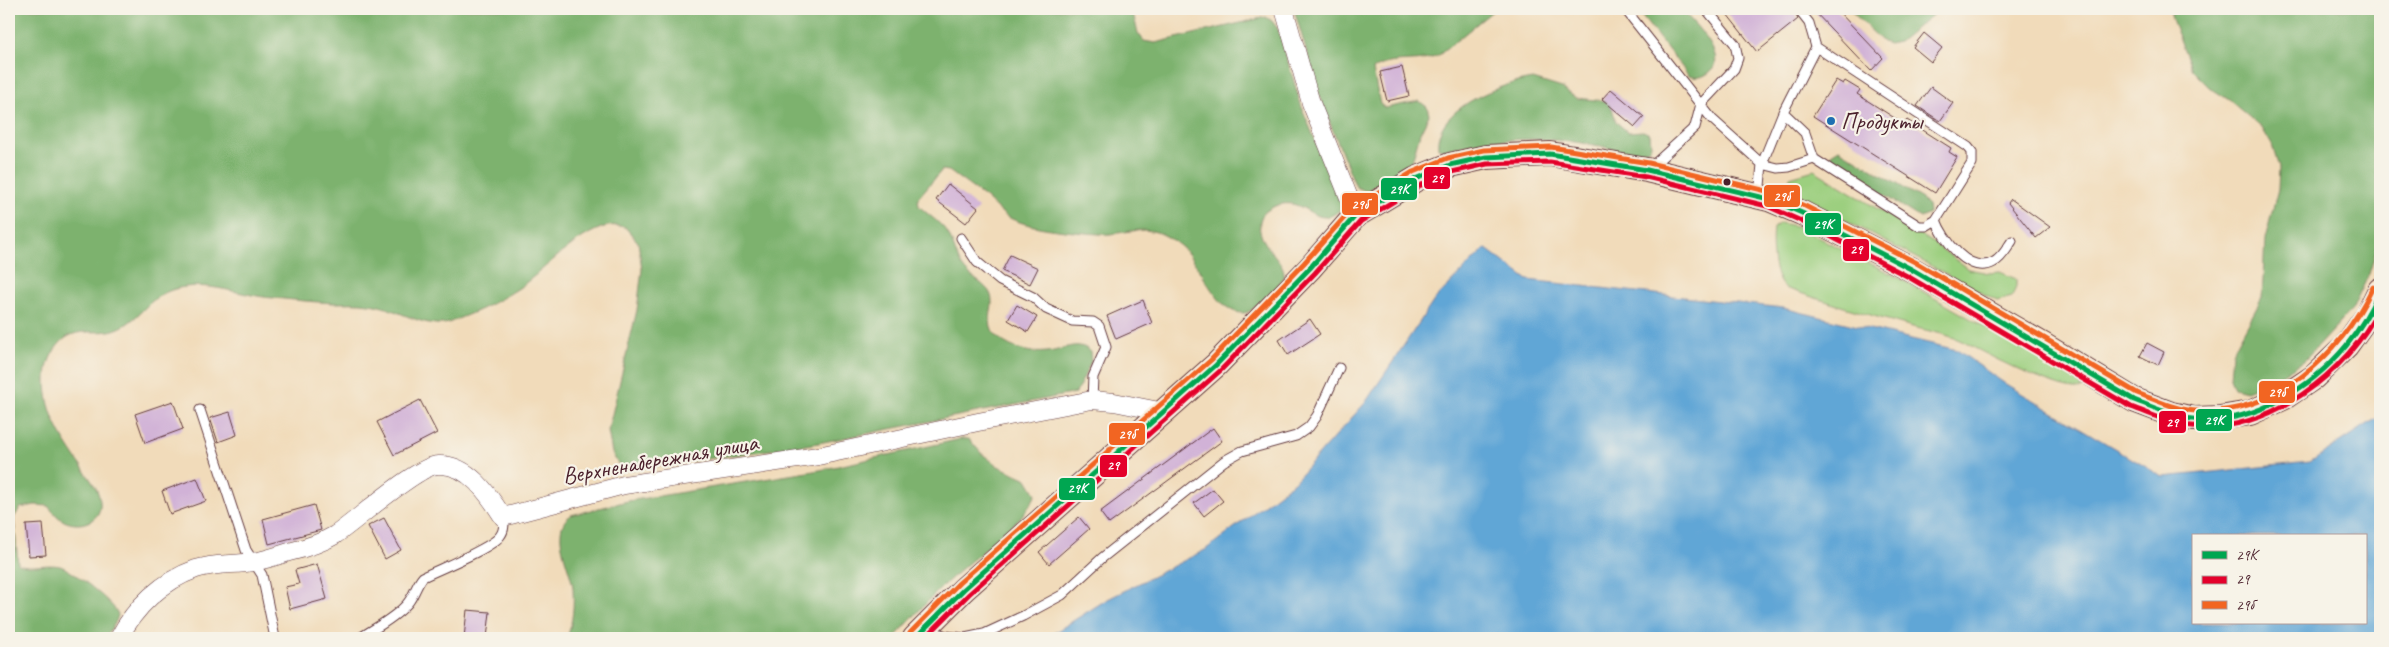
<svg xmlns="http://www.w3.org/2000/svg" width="2389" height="647" font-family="Caveat,sans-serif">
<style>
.green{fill:#9ccf7f;stroke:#737755}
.forest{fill:#7db26e;stroke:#64684c}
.water{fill:#60a6d6;stroke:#556280;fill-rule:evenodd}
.building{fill:#d1b2d7}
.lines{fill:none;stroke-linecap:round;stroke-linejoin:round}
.service-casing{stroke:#633b40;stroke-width:11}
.minor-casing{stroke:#633b40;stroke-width:19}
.secondary-casing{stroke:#633b40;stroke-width:26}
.service{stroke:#fff;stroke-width:9}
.minor{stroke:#fff;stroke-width:18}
.secondary{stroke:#ffe4c6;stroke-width:24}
.bus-1-casing{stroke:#f7f3e8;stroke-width:9}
.bus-2-casing{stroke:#f7f3e8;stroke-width:9}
.bus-3-casing{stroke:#f7f3e8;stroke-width:9}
.bus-1{stroke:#00a651;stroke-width:5}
.bus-2{stroke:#e4002b;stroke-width:5}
.bus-3{stroke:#f26522;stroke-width:5}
.poi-dot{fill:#1f6fb2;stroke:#f7f3e8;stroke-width:2}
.bus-dot{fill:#4a1f2b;stroke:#f7f3e8;stroke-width:2}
.labels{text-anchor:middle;stroke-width:4.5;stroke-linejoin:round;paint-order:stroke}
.poi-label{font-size:24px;fill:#4a1f2b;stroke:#f7f3e8;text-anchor:start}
.street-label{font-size:24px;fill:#4a1f2b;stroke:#f7f3e8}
.line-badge{stroke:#f7f3e8;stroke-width:2}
.badge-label{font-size:14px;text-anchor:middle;font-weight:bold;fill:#fff}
</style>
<rect width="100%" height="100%" fill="#f7f3e8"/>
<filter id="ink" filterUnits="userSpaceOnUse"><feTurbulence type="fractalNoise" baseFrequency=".02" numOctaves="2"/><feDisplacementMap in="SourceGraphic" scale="10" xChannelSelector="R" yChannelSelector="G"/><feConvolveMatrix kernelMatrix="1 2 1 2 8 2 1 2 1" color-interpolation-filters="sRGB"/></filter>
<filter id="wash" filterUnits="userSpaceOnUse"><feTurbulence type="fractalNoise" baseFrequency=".0096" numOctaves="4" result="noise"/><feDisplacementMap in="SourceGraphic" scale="20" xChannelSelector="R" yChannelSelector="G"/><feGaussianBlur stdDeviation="1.12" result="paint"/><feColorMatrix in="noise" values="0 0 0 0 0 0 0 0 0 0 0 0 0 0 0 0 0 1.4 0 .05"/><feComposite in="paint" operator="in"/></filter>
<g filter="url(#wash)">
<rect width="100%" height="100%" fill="#f1dbba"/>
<path class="green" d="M1814,170L1932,242L1968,269L1989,273L2000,272L2016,279V287L2012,297L1997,301L1796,194L1789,185L1790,177Z
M1780,223L1796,226L1901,279L2078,380L2082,388C2068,397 1981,352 1964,342C1946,333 1921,330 1902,324C1862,313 1824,301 1785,288C1772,278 1771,243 1773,228Z"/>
<path class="forest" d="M9,9H1132L1138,33L1144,41L1155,43L1266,17L1272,21L1278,29L1302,108L1341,203L1340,210C1315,232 1306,194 1275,206C1270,209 1264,211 1261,218C1252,242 1286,259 1284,275C1283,284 1271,292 1265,298C1259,303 1252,312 1244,313C1219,315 1203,271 1189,255C1184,248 1173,240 1166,236C1142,223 1122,236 1099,234C1073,232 1028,229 1006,216C999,211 993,204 986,198C974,189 961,180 949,171L942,170L918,198L919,206C927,214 940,222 947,232C954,243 956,260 965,270C971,278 982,282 988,290C1000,305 979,322 1000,339C1011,349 1032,354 1047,352C1063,351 1076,339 1090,351L1091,362L1076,393L813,444L628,470L618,464L612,453L608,431L637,310L642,269L638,242L625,227C619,226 613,225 607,226C574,236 547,268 519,288C502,299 483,309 465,316C459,318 451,323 444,324C418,326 395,307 369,304C358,302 346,303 334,303C314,302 294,300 274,298C241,296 208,280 175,289C147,297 142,318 119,328C100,337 79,325 62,341C51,352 46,365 46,380C46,415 63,439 82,467C89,479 98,486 100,501C103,521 80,529 64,521C57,517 53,512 48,506L35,505L20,508L14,518L18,564C32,569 46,563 60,566C70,568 118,606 118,615C117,622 109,632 105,638H9Z
M1294,9H1495L1439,55C1419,66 1390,56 1373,70L1380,104L1385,108L1419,101L1427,107L1429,115L1420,133L1411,165L1404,170L1366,191L1356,187L1321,101Z
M1636,9H1681C1692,22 1730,56 1710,72C1703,77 1698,79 1689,76Z
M1849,9H1940L1899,42L1889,44L1883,42Z
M2170,9H2380V238L2369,274L2353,308L2305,360L2274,380L2246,391L2234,388L2230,378L2232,353L2262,298L2265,239L2278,189L2279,168L2272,145L2262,128L2229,100L2209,87L2192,70L2172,19Z
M1533,79L1562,88L1576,98L1605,101L1612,108L1616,122L1628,132L1643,131L1650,134L1651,145L1649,149C1635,157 1615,149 1600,146C1548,136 1496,137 1444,150L1438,148C1434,108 1502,83 1533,79Z
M1839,149L1922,199L1928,205L1929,214L1920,218L1833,163L1831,154Z
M961,439H969L981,453L998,466L1027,479L1036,494C1022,526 980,551 955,575C933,594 914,617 894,638H567C573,621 574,606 573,588C571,568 548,530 571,515L628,501L820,470Z"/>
<path class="water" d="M1485,248L1528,280L1783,308L1957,350L2004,383L2163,477L2310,462L2380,416V638H1046L1106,600L1205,550L1294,482L1365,403L1435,299ZM2193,536H2365V623H2193Z"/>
<g id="blocks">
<path class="building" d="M1723,9H1792L1798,19L1757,52Z
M1812,9H1836L1883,58L1871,71Z
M1924,33L1942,48L1931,62L1913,47Z
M1402,67L1409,96L1387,101L1380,72Z
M1836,80L1843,84L1845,81L1860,90L1857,94L1904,124L1907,120L1951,148L1949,152L1957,157L1935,193L1813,116Z
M1931,87L1953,103L1940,121L1917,106Z
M1611,89L1644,117L1635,127L1602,99Z
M948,184L978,208L966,223L936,200Z
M2011,199L2050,227L2036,238L2008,203Z
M1010,255L1038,268L1030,284L1002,271Z
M1143,300L1152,323L1116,339L1107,316Z
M1017,305L1037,317L1028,332L1008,320Z
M1310,319L1320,334L1288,355L1279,340Z
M2147,343L2164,352L2158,365L2140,356Z
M420,400L437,433L394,455L377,422Z
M173,401L183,429L145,443L135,414Z
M230,412L237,435L218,442L210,418Z
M1213,428L1222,441L1109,524L1100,512Z
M197,478L206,501L170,514L162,491Z
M1213,489L1223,501L1204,516L1194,503Z
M314,505L321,530L269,544L263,519Z
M1079,517L1089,529L1049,564L1039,552Z
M384,518L401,550L385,559L368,526Z
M43,524L46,555L29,556L26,525Z
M317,564L327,599L290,609L285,587L299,584L295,570Z
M467,610L490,612L487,638H464Z"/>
</g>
</g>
<g filter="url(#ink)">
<use href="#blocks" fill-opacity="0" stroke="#633b40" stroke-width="1"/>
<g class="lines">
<g class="service-casing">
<path id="service" d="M1625,9L1712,119L1762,164L1778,168L1789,167L1814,159
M1783,112L1805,133L1814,159L1919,226H1926L1936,220L1972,163V152L1968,147L1816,47L1809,23L1798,9
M1651,167L1695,127L1701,104L1734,69L1738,58L1735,44L1706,9
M1759,197L1762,164L1783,112L1816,47
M1936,220C1943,239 1969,276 1994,262C2002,258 2007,248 2012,241
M961,238L977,262L1000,281L1033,297L1046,309L1072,321L1093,322L1099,326L1106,347L1093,377L1092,400
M200,410L246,550L262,575L275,638
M926,629L946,636L965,638L984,634L1023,616L1062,595L1102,558L1224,461L1242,451L1296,436L1309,427L1317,416L1339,368
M360,638C375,628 393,619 405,606C414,598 415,586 423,577C439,569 492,548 500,536C505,530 504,523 503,517"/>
</g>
<g class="minor-casing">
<path id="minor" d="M1284,9L1311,103L1356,215
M119,638C135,607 162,581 196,569C214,563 234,565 253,562C265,560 277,556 289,552C306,548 320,544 335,535C356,521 418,465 438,465C468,463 489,495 503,517L624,485L818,456L978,422L1092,400L1114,402L1164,412"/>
</g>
<g class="secondary-casing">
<path id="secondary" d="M915,638L964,589L1216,365L1310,268L1356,215L1416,179L1450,165L1486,157L1550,154L1647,170L1769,199L1802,213L1911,269L2045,346L2134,400L2171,414L2194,419L2220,418L2250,413L2283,398L2314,377L2346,346L2368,315L2380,290"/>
</g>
<use href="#service" class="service"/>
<use href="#minor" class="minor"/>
<use href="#secondary" class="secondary"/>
<g class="bus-1-casing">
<path id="bus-1" d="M915,638L964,589L1216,365L1310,268L1356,215L1416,179L1450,165L1486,157L1550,154L1647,170L1769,199L1802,213L1911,269L2134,400C2153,407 2172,416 2192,419C2250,427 2311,388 2346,346C2360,329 2371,310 2380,290"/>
</g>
<g class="bus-2-casing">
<path id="bus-2" d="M925,638L969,594L1221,370L1315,273L1361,221L1419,186L1452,172L1487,164L1550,162L1646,177L1767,206L1799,220L1907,276L2131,407C2151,414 2171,424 2192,426C2267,436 2349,371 2380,307"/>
</g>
<g class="bus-3-casing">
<path id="bus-3" d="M910,633L959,583L1211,360L1304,263L1351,210L1413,172L1448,158L1484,150L1551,147L1649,163L1771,192L1805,206L1915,262L2137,393C2156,400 2176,410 2196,411C2276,416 2341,354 2373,287"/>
</g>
<use href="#bus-1" class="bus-1"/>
<use href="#bus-2" class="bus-2"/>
<use href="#bus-3" class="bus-3"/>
</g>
</g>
<circle class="poi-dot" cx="1831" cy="121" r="5"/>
<circle class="bus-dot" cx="1727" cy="182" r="4.5"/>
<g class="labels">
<g class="poi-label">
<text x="1841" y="129">Продукты</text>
</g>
<g class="street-label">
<text transform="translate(660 459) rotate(-10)" y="8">Верхненабережная улица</text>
</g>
</g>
<g class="line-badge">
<rect x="1423" y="166" width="28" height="24" rx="5" fill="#e4002b"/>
<rect x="1380" y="177" width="38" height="24" rx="5" fill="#00a651"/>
<rect x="1763" y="184" width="38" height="24" rx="5" fill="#f26522"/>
<rect x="1341" y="192" width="38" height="24" rx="5" fill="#f26522"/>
<rect x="1804" y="212" width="38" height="24" rx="5" fill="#00a651"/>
<rect x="1842" y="238" width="28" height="24" rx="5" fill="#e4002b"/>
<rect x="2258" y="380" width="38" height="24" rx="5" fill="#f26522"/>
<rect x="2195" y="408" width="38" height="24" rx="5" fill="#00a651"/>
<rect x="2158" y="410" width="29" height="24" rx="5" fill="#e4002b"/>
<rect x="1108" y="422" width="38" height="24" rx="5" fill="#f26522"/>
<rect x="1099" y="454" width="29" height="24" rx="5" fill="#e4002b"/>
<rect x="1058" y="477" width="38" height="24" rx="5" fill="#00a651"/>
</g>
<g class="badge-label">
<text x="1437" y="183">29</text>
<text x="1399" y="194">29К</text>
<text x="1782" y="201">29б</text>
<text x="1360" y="209">29б</text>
<text x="1823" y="229">29К</text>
<text x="1856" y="254">29</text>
<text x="2277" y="397">29б</text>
<text x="2214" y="425">29К</text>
<text x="2172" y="427">29</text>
<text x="1127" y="439">29б</text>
<text x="1113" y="470">29</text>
<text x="1077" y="493">29К</text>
</g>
<rect width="2389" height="647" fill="none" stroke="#f7f3e8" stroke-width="30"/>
<rect x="2192" y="534" width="175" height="90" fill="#f7f3e8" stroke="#b29e9c"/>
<rect x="2202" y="551" width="25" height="8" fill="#00a651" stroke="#b29e9c"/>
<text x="2236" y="560" font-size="15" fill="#4a1f2b">29К</text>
<rect x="2202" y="576" width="25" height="8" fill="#e4002b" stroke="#b29e9c"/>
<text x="2236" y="584" font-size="15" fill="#4a1f2b">29</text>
<rect x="2202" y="601" width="25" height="8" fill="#f26522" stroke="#b29e9c"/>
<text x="2236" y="610" font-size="15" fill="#4a1f2b">29б</text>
</svg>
